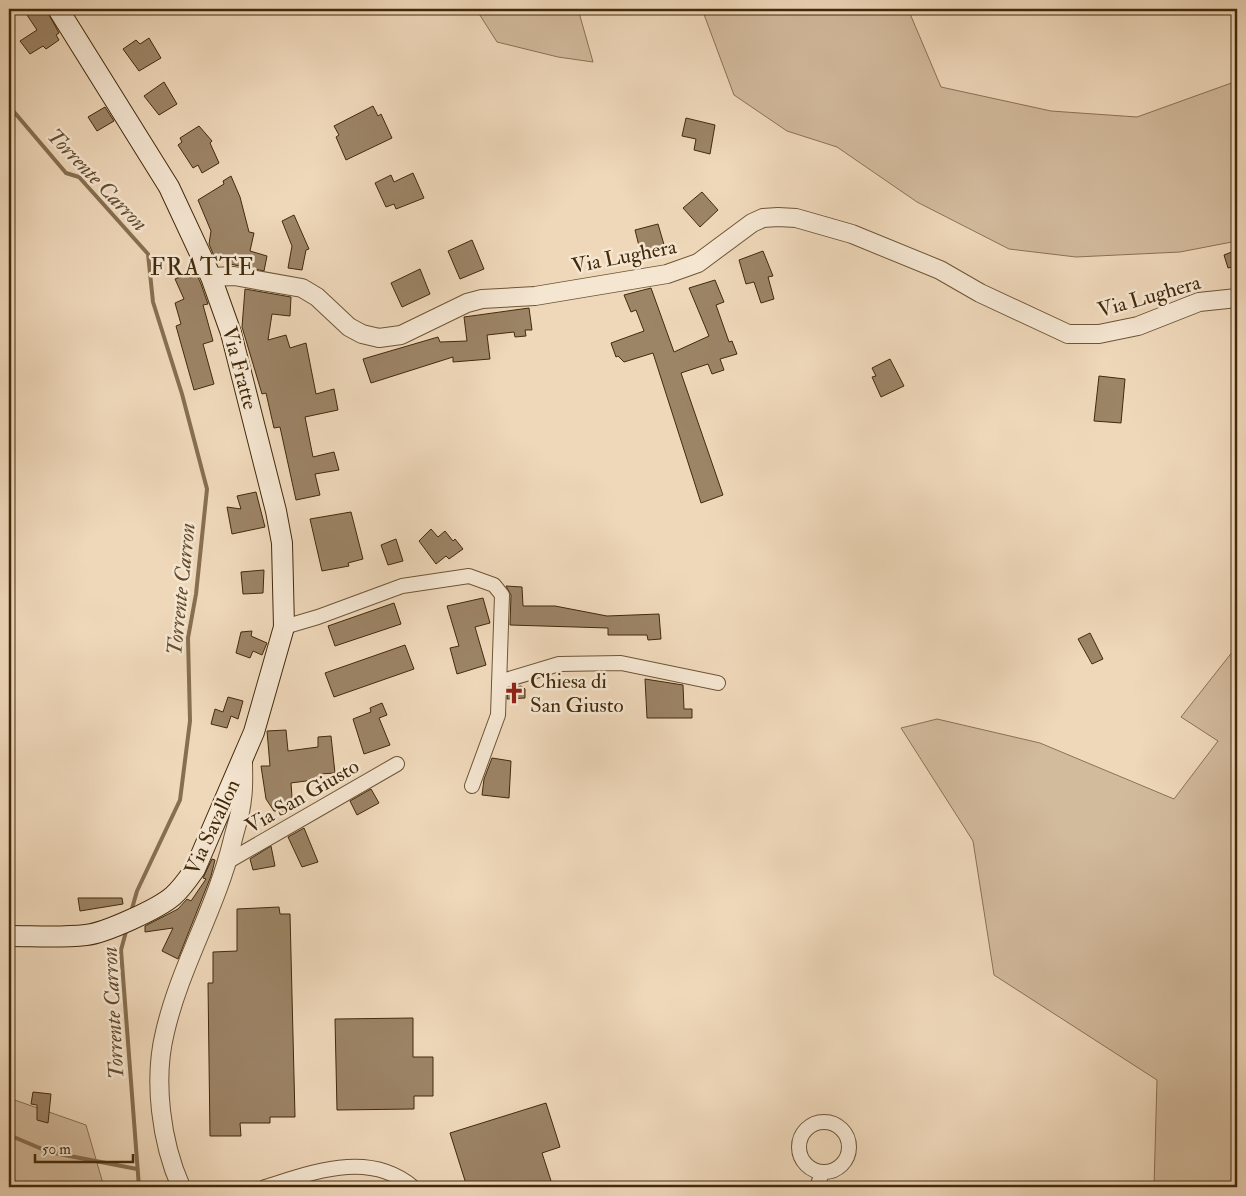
<svg xmlns="http://www.w3.org/2000/svg" width="1246" height="1196" font-family="'IM FELL Double Pica',serif">
<style>
.green{fill:#d2ba9c;stroke:#8a7253}
.lines{fill:none;stroke-linecap:round;stroke-linejoin:round}
.stream{stroke:#866f50;stroke-width:4}
.building{fill:#9c8466;stroke:#422a0a}
.minor-casing{stroke:#6d5636;stroke-width:16}
.tertiary-casing{stroke:#6d5636;stroke-width:20}
.secondary-casing{stroke:#422a0a;stroke-width:22}
.minor{stroke:#f5e6d2;stroke-width:14}
.tertiary{stroke:#f5e6d2;stroke-width:18}
.secondary{stroke:#f5e6d2;stroke-width:20}
.labels{text-anchor:middle;stroke-width:5;stroke-linejoin:round;paint-order:stroke}
.street-label{font-size:21px;fill:#422a0a;stroke:#f5e6d2}
.poi-label{font-size:21px;fill:#422a0a;stroke:#f5e6d2;text-anchor:start}
.water-label{font-size:22px;font-style:italic;fill:#644c2d;stroke:#f5e6d2}
.quarter-label{font-size:24px;letter-spacing:1px;fill:#422a0a;stroke:#f5e6d2}
</style>
<rect width="100%" height="100%" fill="#efd8ba"/>
<filter id="stains"><feTurbulence type="fractalNoise" baseFrequency=".004" numOctaves="4"/><feColorMatrix values="0 0 0 0 .2 0 0 0 0 .09 0 0 0 0 .02 0 0 0 .5 -.17"/></filter>
<radialGradient id="worn" r=".72"><stop offset=".6" stop-color="#630" stop-opacity="0"/><stop offset="1" stop-color="#630" stop-opacity=".3"/></radialGradient>
<path class="green" d="M476,9H578L593,62L558,57L497,42Z
M702,9H908L941,87L1051,111L1137,117L1237,81V241L1180,252L1076,257L1009,249L917,202L837,147L787,131L734,95Z
M1237,646V1187H1154L1157,1080L994,975L973,841L901,728L937,719L1040,743L1174,799L1218,741L1181,717Z
M9,1098L86,1125L104,1187H9Z"/>
<g class="lines">
<path class="stream" d="M9,106L66,173L79,177L148,254L153,302L182,394L207,489L196,594L188,638L190,721L180,800L137,891L131,912
M127,928L121,950L139,1187
M9,1135L49,1152L137,1169"/>
</g>
<path class="building" d="M23,9H46L59,33L56,35L59,40L46,49L43,46L30,54L20,41L37,30Z
M149,38L161,58L139,71L123,49L136,40L140,44Z
M164,82L177,104L159,115L144,96Z
M373,106L378,116L381,114L392,138L346,160L336,137L339,135L334,126Z
M105,107L114,121L97,131L88,117Z
M686,118L715,125L710,154L694,150L696,139L682,136Z
M199,126L212,141L210,143L219,163L202,173L198,165L193,168L178,145L182,142L180,138Z
M413,173L424,198L396,209L394,204L386,207L375,183L391,175L394,182Z
M231,176L240,197L249,232L254,233L250,251L267,256L264,271L225,263L232,260L214,256L209,244L211,231L198,200L224,184L223,181Z
M702,192L718,210L700,227L683,208Z
M294,215L309,249L306,250L302,270L288,268L292,246L282,221Z
M658,224L665,248L641,254L635,230Z
M472,240L484,269L460,279L448,251Z
M1237,250V266L1228,268L1224,255Z
M763,251L773,276L768,277L774,299L761,303L754,282L746,284L739,260Z
M420,269L430,294L402,307L391,283Z
M188,274L190,278L197,275L201,284L208,304L203,305L213,341L203,344L214,384L194,390L176,326L181,324L175,303L184,299L175,279Z
M715,280L724,302L716,305L729,342L732,341L737,354L720,359L724,370L712,374L708,364L681,373L723,495L701,503L653,353L624,362L618,356L616,357L611,343L644,331L636,310L631,312L624,295L651,288L674,352L709,336L689,288Z
M245,289L291,297L290,316L272,314L268,340L286,335L290,348L306,343L316,394L334,389L338,410L305,417L313,457L334,452L339,470L315,474L320,495L296,500L280,427L274,428L266,393L262,394L242,327Z
M529,308L532,330H525L526,336L515,337L514,332L487,335L490,359L453,362V357L371,383L363,359L438,337L440,342L467,341L464,317Z
M890,359L904,386L881,397L872,377L876,376L872,368Z
M1099,376L1125,379L1121,423L1094,421Z
M256,492L265,527L232,534L227,507L241,509L237,496Z
M351,512L363,559L348,563L349,566L322,571L310,519Z
M431,529L438,537L445,531L453,541L455,539L463,549L449,559L446,556L436,564L419,541Z
M396,539L403,561L388,565L381,545Z
M264,570L263,593L243,594L241,572Z
M506,586L522,587L523,606H555L607,616L659,614L661,639L648,640L647,635H608V628L510,625L511,595Z
M483,598L490,623L475,627L486,665L457,674L450,648L459,646L447,606Z
M394,603L401,624L335,646L328,626Z
M252,631L251,636L267,643L262,655L253,651L250,658L236,653L241,632Z
M1090,633L1103,659L1092,664L1078,639Z
M405,645L414,669L334,697L325,673Z
M645,679L683,685L684,709H692V718H647Z
M521,686L525,689V698L507,699L508,689Z
M228,697L243,701L238,719L231,716L227,728L211,724L215,709L223,712Z
M382,703L387,715L379,718L390,745L364,754L353,719L371,712L370,708Z
M286,730L288,751L318,747V737L331,736L335,773L320,774L321,779L291,783L293,811H274L266,799L261,766H270L267,731Z
M492,758L511,761L509,798L482,795L484,779Z
M371,789L379,803L357,815L350,801Z
M304,828L318,862L302,867L288,837Z
M271,846L275,866L253,870L250,859Z
M212,859L215,860L211,876L178,959L162,951L173,928L145,932V926L178,909L187,899L191,901L206,879L203,878Z
M78,898H122L123,904L80,911Z
M279,907L280,914H290L295,1117H270V1123H240L241,1136H210L208,983H213V952L237,951V909Z
M413,1018V1057H433V1096H414V1109L337,1110L335,1019Z
M33,1092L51,1094L48,1123L37,1120V1105L31,1104Z
M546,1103L560,1147L542,1153L553,1187H467L450,1133Z"/>
<g class="lines">
<g class="minor-casing">
<path id="minor" d="M284,627L318,617L402,586L469,576L494,585L502,595L498,715L472,786
M499,682L559,664L621,663L718,683
M227,862L397,764
M799 1147a25 25 0 1 1 50 0a25 25 0 1 1-50 0Z
M265,1187C314,1172 369,1150 413,1187
M817,1187L822,1173"/>
</g>
<g class="tertiary-casing">
<path id="tertiary" d="M211,277L234,276L302,288L317,297L349,327L362,334L379,338L401,335L467,303L482,299L535,296L667,274L698,263L752,223L763,218L778,217L796,218L852,234L940,270L980,293L1068,334H1099L1138,326L1199,302L1237,298
M181,1187C161,1142 153,1080 165,1032C180,967 216,908 232,843C235,829 241,814 242,799C244,787 243,774 243,761"/>
</g>
<g class="secondary-casing">
<path id="secondary" d="M9,936C34,936 60,938 86,935C105,933 158,909 173,896C182,888 188,879 195,869L254,732L284,627L282,543L276,511L231,333L211,277L169,187L58,9"/>
</g>
<use href="#minor" class="minor"/>
<use href="#tertiary" class="tertiary"/>
<use href="#secondary" class="secondary"/>
</g>
<defs>
<g id="church-bare" transform="scale(1.725)"><path d="M-1.2-6h2.4v3.5h3.3v2.4h-3.3V6h-2.4V-.1h-3.3v-2.4h3.3Z" fill="#8f2418" stroke="#f5e6d2" stroke-width="2.5" paint-order="stroke"/></g>
</defs>
<g fill-rule="evenodd">
<use href="#church-bare" x="514" y="693"/>
</g>
<g class="labels">
<g class="street-label">
<text transform="translate(624 256) rotate(-11)" y="7">Via Lughera</text>
<text transform="translate(1149 296) rotate(-16)" y="7">Via Lughera</text>
<text transform="translate(240 368) rotate(75)" y="7">Via Fratte</text>
<text transform="translate(302 796) rotate(-30)" y="7">Via San Giusto</text>
<text transform="translate(212 827) rotate(-65)" y="7">Via Savallon</text>
</g>
<g class="poi-label">
<text x="530" y="688">Chiesa di<tspan x="530" dy="24">San Giusto</tspan></text>
</g>
<g class="water-label">
<text transform="translate(98 179) rotate(46)" y="8">Torrente Carron</text>
<text transform="translate(180 589) rotate(-84)" y="8">Torrente Carron</text>
<text transform="translate(112 1013) rotate(-93)" y="8">Torrente Carron</text>
</g>
<g class="quarter-label">
<text x="203" y="275">FRATTE</text>
</g>
</g>
<rect width="1246" height="1196" fill="none" stroke="#efd8ba" stroke-width="30"/>
<rect x="10" y="10" width="1226" height="1176" fill="none" stroke="#422a0a" stroke-width="2.5"/>
<rect x="15" y="15" width="1216" height="1166" fill="none" stroke="#422a0a"/>
<path d="M35 1154v8h98v-8" fill="none" stroke="#422a0a" stroke-width="2.5"/>
<text x="42" y="1154" font-size="15" fill="#422a0a" stroke="#f5e6d2" stroke-width="4" paint-order="stroke">50 m</text>
<rect width="100%" height="100%" filter="url(#stains)"/>
<rect width="100%" height="100%" fill="url(#worn)"/>
</svg>
